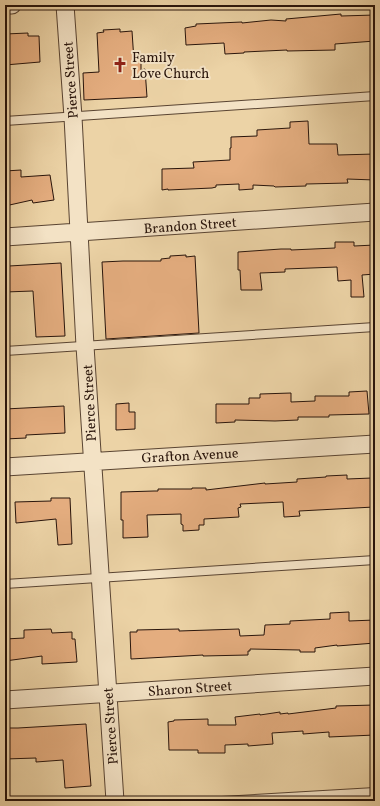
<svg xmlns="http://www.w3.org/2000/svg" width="380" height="806" font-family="Vollkorn,serif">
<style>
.building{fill:#e4ad7f;stroke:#28140b}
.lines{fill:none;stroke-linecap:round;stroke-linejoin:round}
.service-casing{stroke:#594432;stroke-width:10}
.minor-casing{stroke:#594432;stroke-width:19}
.service{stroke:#f3e2c5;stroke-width:8}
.minor{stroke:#f3e2c5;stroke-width:17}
.labels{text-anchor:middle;stroke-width:4;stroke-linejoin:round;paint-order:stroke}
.poi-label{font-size:14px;fill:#28140b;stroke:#f3e2c5;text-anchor:start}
.street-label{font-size:14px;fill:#28140b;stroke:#f3e2c5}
</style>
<rect width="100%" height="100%" fill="#ecd3a6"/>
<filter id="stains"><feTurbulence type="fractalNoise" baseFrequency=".005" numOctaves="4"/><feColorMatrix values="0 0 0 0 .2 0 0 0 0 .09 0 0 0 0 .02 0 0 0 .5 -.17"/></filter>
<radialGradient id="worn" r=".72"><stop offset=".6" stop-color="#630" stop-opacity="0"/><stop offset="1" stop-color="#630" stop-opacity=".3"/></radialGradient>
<path class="building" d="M341,14V16L375,15V41L335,44V50L287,51V50L244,52V53L225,54L224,43L186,45L185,28L196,26V24L242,22V23L271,20L286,21V19Z
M120,29V32L132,31L134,61H141V70L145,69L147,97L84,100L83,73L99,72L97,33L104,32L103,30Z
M28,33V36H39L40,62L5,65V34Z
M308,121L309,144H337L338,155L375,154V180L347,179L348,183L306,184V186L275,187L274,186L253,185V189L239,190V184L216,185V187L212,188L168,190V189L162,190V169L194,168L193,162L230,160V148H231V137L257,136V130L290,128V122Z
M21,170V177L50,175L54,200L33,203L32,200L5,206V171Z
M335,242H354V246L375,245V274L362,275L364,297H351V280L338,281L337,267L285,269V272L260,273L262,290H241L240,270H238V252L281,249H291V250L335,248Z
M186,255V257L195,256L199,333L106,339L102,262L123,261H161V259L170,258V256Z
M61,263L65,336L36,337L33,291L5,292V269H9V266Z
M367,391L369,414L329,415V417H298V420L275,421L235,420V422L216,423V404H249V398H260V394L291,393V402L315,401V396H349V392Z
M129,403V412H135V429L116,430V404Z
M64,406L65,433L26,435V438L5,439V409Z
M347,475V479L372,478L374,507L299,511L300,516L284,517L283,502L240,504L241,507L238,508L239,517L204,519V525H199V530L183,531V525L181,524V514L147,515L148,537L123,538V520H121V492L154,491H158V489H192V488H206V490L265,483V484L297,482V479L326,477V476Z
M51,498H70L72,544L58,545L56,519L16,523L15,502L51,501Z
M349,612V621L375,620V643L337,646V645L315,648V652H300V650L250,649V651H248V655L203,656V655L131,659L130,632H137V630L179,629V631L239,629L240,636L264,635L265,625L290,624V621L330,619V613Z
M51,629L52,633L72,632V639H75L77,662L42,664V656L5,661V639L24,638V630Z
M375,705V735L329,737V732L303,734V731L272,733L273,744L248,746V744L225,745V753H198V750H169L168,722L174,721V720L208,719V725H236L235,717L260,714V715L280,712V714L288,713V714L336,708V706Z
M86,724L91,786L65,788L63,760L36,762V758L5,759V728H18Z"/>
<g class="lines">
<g class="service-casing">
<path id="service" d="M5,121L375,96
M5,351L375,327
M5,584L375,560
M222,801L375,792"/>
</g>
<g class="minor-casing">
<path id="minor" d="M5,5H12
M65,5L73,117L85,346L115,801
M5,237L375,212
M5,467L375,444
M5,700L375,676"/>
</g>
<use href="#service" class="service"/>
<use href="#minor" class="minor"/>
</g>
<defs>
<g id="church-bare" transform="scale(1.2)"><path d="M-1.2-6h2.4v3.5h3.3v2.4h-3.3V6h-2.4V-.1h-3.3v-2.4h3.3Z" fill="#8f2418" stroke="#f3e2c5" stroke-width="2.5" paint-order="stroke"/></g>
</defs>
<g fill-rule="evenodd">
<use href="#church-bare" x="120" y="65"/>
</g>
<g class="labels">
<g class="poi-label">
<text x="132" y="62">Family<tspan x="132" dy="16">Love Church</tspan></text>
</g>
<g class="street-label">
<text transform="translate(70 80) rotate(-94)" y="5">Pierce Street</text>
<text transform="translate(190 225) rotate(-4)" y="5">Brandon Street</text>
<text transform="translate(89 403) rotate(-93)" y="5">Pierce Street</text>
<text transform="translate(190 455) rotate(-3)" y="5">Grafton Avenue</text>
<text transform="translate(190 688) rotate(-4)" y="5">Sharon Street</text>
<text transform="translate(110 726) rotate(-94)" y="5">Pierce Street</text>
</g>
</g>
<rect width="380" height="806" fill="none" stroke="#ecd3a6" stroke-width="20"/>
<rect x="6" y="6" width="368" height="794" fill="none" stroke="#28140b" stroke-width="2"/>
<rect x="10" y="10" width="360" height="786" fill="none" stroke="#28140b"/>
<rect width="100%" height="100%" filter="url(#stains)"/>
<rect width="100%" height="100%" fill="url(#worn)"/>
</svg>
